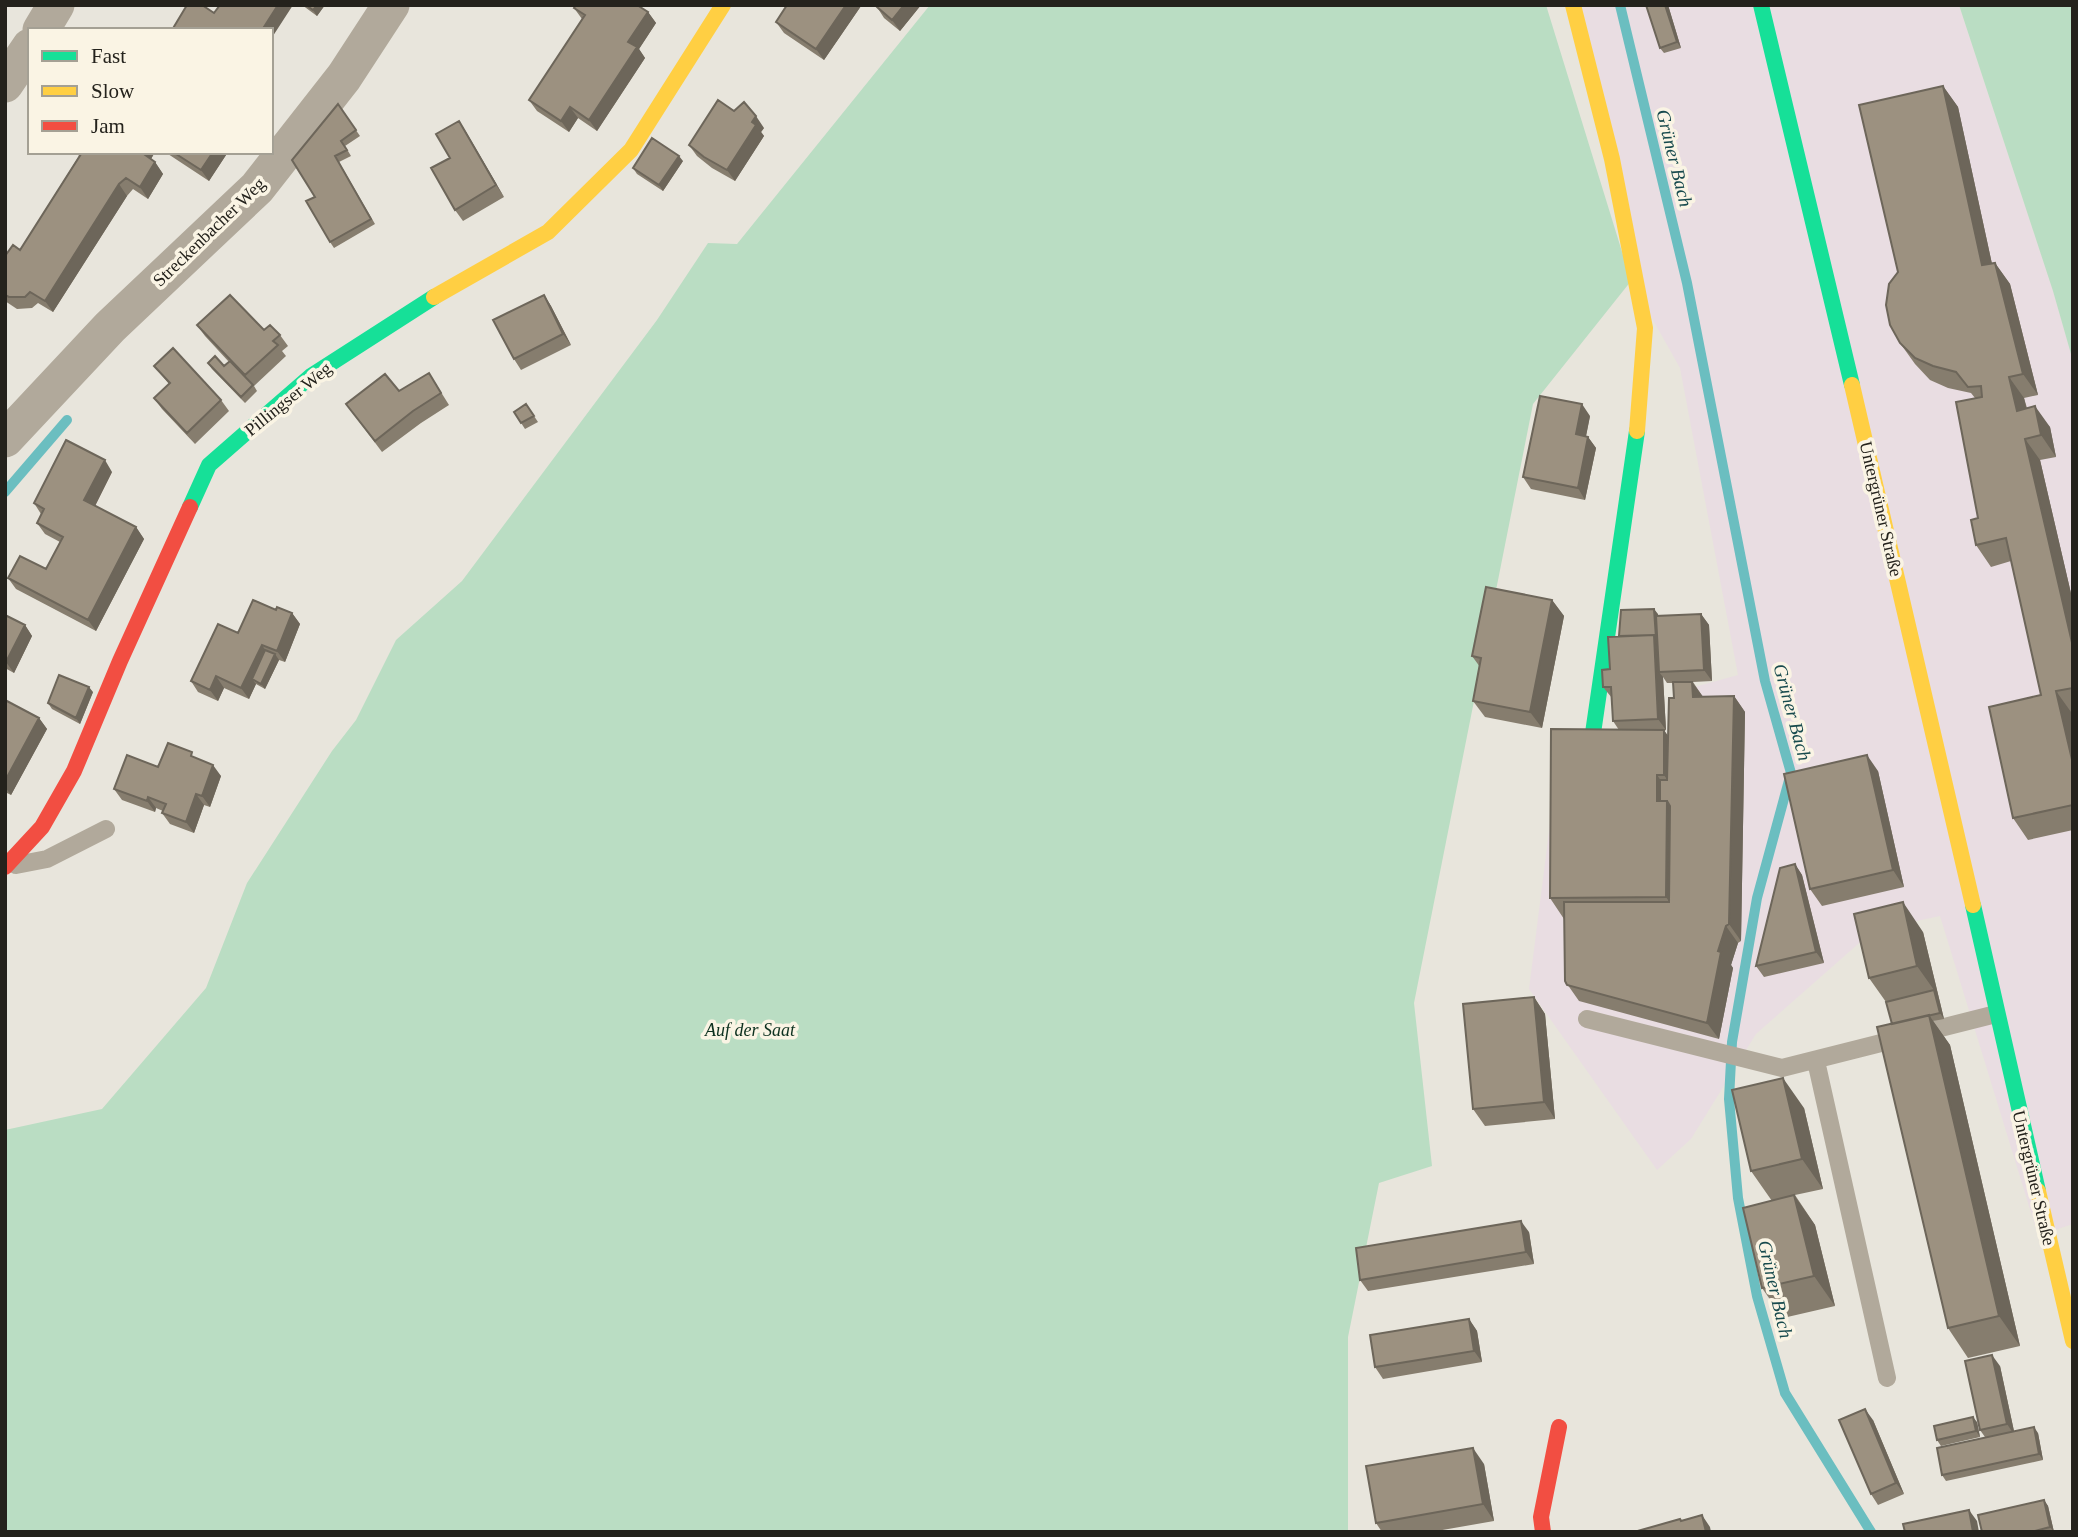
<svg xmlns="http://www.w3.org/2000/svg" width="2078" height="1537" font-family="Georgia,serif">
<style>
.commercial{fill:#e9dde2}
.green{fill:#baddc3}
.lines{fill:none;stroke-linecap:round;stroke-linejoin:round}
.stream{stroke:#6bbec0;stroke-width:10}
.lane{stroke:#b1a99b;stroke-width:18}
.street{stroke:#b1a99b;stroke-width:37}
.fast{stroke:#16e098;stroke-width:16}
.slow{stroke:#ffcf43;stroke-width:16}
.jam{stroke:#f24e42;stroke-width:16}
.wall{fill:#867d6e;fill-rule:evenodd}
.shaded-wall{fill:#6d665a}
.building{fill:#9c9180;stroke:#6d665a;stroke-width:2}
.labels{text-anchor:middle;stroke-width:7;stroke-linejoin:round;paint-order:stroke}
.street-label{font-size:18px;fill:#24221c;stroke:#faf4e4}
.park-label{font-size:18px;font-style:italic;fill:#0d311f;stroke:#faf4e4}
.water-label{font-size:19px;font-style:italic;fill:#174a4d;stroke:#faf4e4}
</style>
<rect width="100%" height="100%" fill="#e8e5dc"/>
<path class="commercial" d="M1580,5H1959L2053,291L2073,361V1224L2058,1229H2036L1940,916L1874,930L1756,1034L1691,1139L1657,1170L1529,989L1560,745L1673,740V693L1738,675L1680,368L1631,281Z"/>
<path class="green" d="M930,5H1546L1631,281L1533,404L1414,1003L1432,1166L1379,1183L1348,1337V1532H5V1130L102,1109L206,988L247,883L332,751L356,720L396,640L462,581L657,320L708,243L737,244Z
M1959,5H2073V361L2053,291Z"/>
<g class="lines">
<path class="stream" d="M1620,5L1687,283L1765,681L1791,773L1757,898L1732,1042L1729,1099L1738,1198L1757,1296L1785,1393L1871,1532
M5,492L67,420"/>
<path class="lane" d="M16,865L47,859L106,829
M1587,1019L1782,1068L1996,1014
M1816,1061L1887,1378"/>
<path class="street" d="M41,30L56,5
M5,84L30,47
M5,439L110,327L257,188L344,77L391,5"/>
<path class="fast" d="M1761,5L1852,385
M190,507L209,465L311,376L434,297
M1592,740L1637,431
M1973,905L2038,1191"/>
<path class="slow" d="M1573,5L1612,159L1645,328L1637,431
M434,297L548,232L631,150L723,5
M1852,385L1973,905
M2038,1191L2073,1341"/>
<path class="jam" d="M5,867L42,827L74,771L120,661L190,507
M1543,1532L1541,1517L1559,1427"/>
</g>
<path class="wall" d="M302,5H325L317,16Z
M921,5L900,31L884,18L877,7Z
M1646,5H1668L1681,48L1664,53L1660,48Z
M861,6L824,60L784,33L776,22Z
M574,8L648,12L656,23L639,49L645,58L597,131L578,118L569,132L537,111L529,100L582,19Z
M1943,86L1958,107L1992,264L1995,263L2010,284L2038,395L2024,398L2027,408L2050,427L2056,457L2040,460L2073,602V712H2071L2073,719V830L2028,840L2013,818L2041,695L2011,561L1991,567L1976,545L1978,518L1975,398L1971,393L1948,388L1930,380L1915,364L1900,343L1898,272Z
M338,104L360,136L345,146L351,156L339,162L375,224L334,248L330,242L315,197Z
M459,121L466,132L504,197L463,221L455,210L450,158Z
M764,128L761,132L764,136L735,181L712,168L697,156L689,145Z
M77,152H155L151,159L155,162L163,174L148,199L133,189L127,196L53,312L38,303L32,308L17,309L5,301V256L20,250L79,156Z
M165,152H228L209,181Z
M683,161L663,191L637,174L633,168Z
M544,295L551,306L571,345L521,370L514,359Z
M197,325L264,330L280,335L288,346L282,351L286,356L254,386L257,391L245,403L212,369L208,363L224,366L229,362L205,336Z
M154,366L221,400L229,411L195,444L162,409L154,398L169,384Z
M429,373L449,405L421,423L382,452L346,404L399,391Z
M526,404L538,422L525,429L514,412Z
M1590,416L1586,436L1588,437L1596,448L1585,500L1531,489L1523,477Z
M112,472L95,506L136,527L144,539L96,631L16,589L8,578L46,569L60,542L45,534L37,523L41,514L34,503Z
M1552,600L1564,616L1542,728L1485,717L1473,701L1480,667L1472,656Z
M1654,609L1658,616L1701,614L1709,625L1712,681L1693,682L1703,697L1734,696L1745,712L1741,941L1738,943L1731,965L1733,968L1719,1039L1579,1001L1565,981L1564,919L1550,898L1619,730L1613,721L1612,698L1603,687L1610,669L1619,636ZM1663,677L1667,683H1673L1674,698L1668,736L1664,731L1666,730Z
M276,610L292,613L300,624L285,662L279,660L265,689L256,684L249,699L224,688L218,701L198,692L191,681L238,633Z
M5,615L25,625L32,636L14,673L5,668Z
M93,692L80,724L52,709L48,703Z
M5,700L39,718L47,729L11,795L5,792Z
M197,759L221,776L210,807L204,805L194,833L170,824L162,813L163,811L156,808L155,812L122,800L114,789L158,767Z
M1878,771L1904,887L1822,906L1810,889Z
M1795,864L1802,875L1824,963L1764,977L1756,966Z
M1923,932L1944,1019L1933,1021L1950,1045L2020,1346L1968,1358L1948,1328L1892,1024L1886,1002L1869,978Z
M1534,997L1545,1014L1555,1119L1485,1126L1473,1109Z
M1804,1108L1823,1189L1795,1195L1815,1225L1835,1306L1783,1318L1762,1288L1772,1201L1751,1171Z
M1529,1232L1534,1264L1368,1291L1360,1280Z
M1469,1319L1477,1331L1482,1362L1383,1379L1375,1367Z
M2000,1366L2014,1431L2038,1433L2043,1460L1946,1481L1942,1475L1985,1437L1980,1430Z
M1873,1420L1904,1494L1878,1505L1871,1494Z
M1977,1422L1980,1437L1941,1446L1937,1440Z
M1484,1464L1494,1521L1431,1532H1382L1376,1523Z
M2044,1500L2048,1506L2054,1532H1982Z"/>
<path class="shaded-wall" d="M278,5H293L271,39V30H262Z
M317,5H325L317,16L313,10Z
M846,5L861,6L824,60L816,49Z
M904,5H921L900,31L892,20Z
M1665,5H1668L1681,48L1677,42Z
M648,12L656,23L639,49L645,58L597,131L589,120L628,42Z
M1943,86L1958,107L1997,287L1982,265Z
M570,107L578,118L569,132L561,121Z
M756,116L764,128L761,132L764,136L735,181L727,170L752,122Z
M459,121L466,132L504,197L496,185Z
M141,152H155L148,164Z
M213,152H228L209,181L201,170Z
M679,156L683,161L663,191L659,185Z
M155,162L163,174L148,199L140,187Z
M119,184L127,196L53,312L45,301Z
M1995,263L2010,284L2038,395L2023,374Z
M544,295L551,306L571,345L563,334Z
M2009,377L2024,398L2032,432L2017,411Z
M1582,404L1590,416L1584,446L1576,434Z
M2035,406L2050,427L2056,457L2041,435Z
M1588,437L1596,448L1585,500L1578,488Z
M2025,439L2040,460L2073,602V647Z
M105,460L112,472L92,512L84,500Z
M136,527L144,539L96,631L88,620Z
M1552,600L1564,616L1542,728L1530,712Z
M1654,609L1658,614L1660,644L1659,672L1663,677L1666,730L1658,719L1654,635Z
M292,613L300,624L285,662L277,651Z
M1701,614L1709,625L1712,681L1704,670Z
M25,625L32,636L14,673L6,662Z
M262,645L269,656L252,679L256,684L249,699L241,688Z
M275,654L279,660L265,689L261,684Z
M216,676L224,688L218,701L210,690Z
M1692,682L1704,698L1693,697Z
M89,687L93,692L80,724L76,718Z
M2056,691L2071,712L2073,719V764Z
M1734,696L1745,712L1741,941L1729,924Z
M39,718L47,729L11,795L5,787V781Z
M1664,730L1679,752V797L1664,775Z
M1867,755L1878,771L1904,887L1893,870Z
M213,765L221,776L210,807L202,796Z
M1657,775L1672,797L1681,919L1666,897L1657,801Z
M196,794L204,805L194,833L186,822Z
M148,797L156,808L155,812L147,801Z
M1795,864L1802,875L1824,963L1816,952Z
M1903,902L1923,932L1944,1019L1940,1013L1934,990L1917,966Z
M1726,926L1738,943L1731,965L1733,968L1719,1039L1707,1023L1718,951Z
M1534,997L1545,1014L1555,1119L1544,1102Z
M1929,1015L1950,1045L2020,1346L1999,1316Z
M1783,1078L1804,1108L1823,1189L1802,1159Z
M1794,1195L1815,1225L1835,1306L1814,1276Z
M1521,1221L1529,1232L1534,1264L1526,1252Z
M1469,1319L1477,1331L1482,1362L1474,1351Z
M1992,1355L2000,1366L2015,1436L2007,1424Z
M1865,1409L1873,1420L1904,1494L1896,1483Z
M1973,1417L1977,1422L1980,1437L1976,1431Z
M2034,1427L2038,1433L2043,1460L2039,1454Z
M1473,1448L1484,1464L1494,1521L1483,1504Z
M2044,1500L2048,1506L2054,1532L2050,1527Z
M1969,1510L1977,1521L1979,1532H1973Z
M1702,1515L1710,1527L1711,1532H1706Z"/>
<path class="building" d="M187,5H202L214,13L220,5H278L262,30H172Z
M306,5H317L313,10Z
M576,5H637L648,12L628,42L637,47L589,120L570,107L561,121L529,100L585,15L574,8Z
M787,5H846L816,49L776,22Z
M878,5H904L892,20L877,7Z
M1646,5H1665L1677,42L1660,48Z
M1943,86L1982,265L1995,263L2023,374L2009,377L2017,411L2035,406L2041,435L2025,439L2073,647V688L2056,691L2073,764V805L2013,818L1989,707L2041,695L2006,538L1976,545L1971,520L1978,518L1956,402L1982,397L1981,386L1968,387L1956,372L1933,366L1915,358L1900,343L1890,325L1886,305L1889,284L1898,272L1859,105Z
M718,100L734,111L744,102L756,116L752,122L756,125L727,170L704,157L689,145Z
M338,104L356,130L341,141L347,150L335,156L371,219L330,242L306,201L315,197L292,160Z
M459,121L496,185L455,210L431,168L450,158L436,134Z
M652,138L679,156L659,185L633,168Z
M78,152H141L155,162L140,187L126,178L119,184L45,301L30,292L25,297H9L5,295V256L13,245L20,250L81,154Z
M173,152H213L201,170Z
M230,295L264,330L270,325L280,335L273,341L278,345L245,375L197,325Z
M544,295L563,334L514,359L493,320Z
M173,348L221,400L187,433L154,398L170,383L154,366Z
M215,356L224,366L230,361L253,385L241,397L208,363Z
M429,373L441,393L413,411L375,441L346,404L385,374L399,391Z
M1540,396L1582,404L1576,434L1588,437L1578,488L1523,477Z
M526,404L534,416L521,423L514,412Z
M66,440L105,460L84,500L136,527L88,620L8,578L20,556L46,569L63,537L37,523L44,509L34,503Z
M1486,587L1552,600L1530,712L1473,701L1481,658L1472,656Z
M253,600L276,610L277,607L292,613L277,651L262,645L241,688L216,676L210,690L191,681L218,624L238,633Z
M1654,609L1656,638L1654,635L1619,636L1621,610Z
M1701,614L1704,670L1659,672L1656,616Z
M5,615L25,625L6,662L5,661Z
M1654,635L1658,719L1613,721L1611,687H1603L1602,670L1610,669L1608,637Z
M265,650L275,654L261,684L252,679Z
M59,675L89,687L76,718L48,703Z
M1673,682H1692L1693,697L1734,696L1729,924L1726,926L1718,951L1721,952L1707,1023L1567,985L1565,981L1564,902H1669L1670,806L1667,801H1660V780H1667L1669,698H1674Z
M5,700L39,718L5,781Z
M1551,729L1664,730V775H1657V801H1667L1666,897L1550,898Z
M168,743L192,752L191,756L213,765L202,796L196,794L186,822L162,813L166,804L148,797L147,801L114,789L127,755L158,767Z
M1867,755L1893,870L1810,889L1784,774Z
M1795,864L1816,952L1756,966L1780,868Z
M1903,902L1917,966L1869,978L1854,914Z
M1934,990L1940,1013L1892,1024L1886,1002Z
M1534,997L1544,1102L1473,1109L1463,1004Z
M1929,1015L1999,1316L1948,1328L1877,1027Z
M1783,1078L1802,1159L1751,1171L1732,1090Z
M1794,1195L1814,1276L1762,1288L1743,1208Z
M1521,1221L1526,1252L1360,1280L1356,1248Z
M1469,1319L1474,1351L1375,1367L1370,1335Z
M1992,1355L2007,1424L1980,1430L1965,1361Z
M1865,1409L1896,1483L1871,1494L1839,1420Z
M1973,1417L1976,1431L1937,1440L1934,1426Z
M2034,1427L2039,1454L1942,1475L1937,1448Z
M1473,1448L1483,1504L1376,1523L1366,1466Z
M2044,1500L2050,1527L2031,1532H1982L1978,1515Z
M1969,1510L1973,1532H1905L1903,1524Z
M1702,1515L1706,1532H1634L1680,1519L1681,1521Z"/>
<g class="labels">
<g class="street-label">
<text transform="translate(209 232) rotate(-44)" y="6">Streckenbacher Weg</text>
<text transform="translate(288 399) rotate(-39)" y="6">Pillingser Weg</text>
<text transform="translate(1881 509) rotate(77)" y="6">Untergrüner Straße</text>
<text transform="translate(2034 1178) rotate(77)" y="6">Untergrüner Straße</text>
</g>
<g class="park-label">
<text x="750" y="1036">Auf der Saat</text>
</g>
<g class="water-label">
<text transform="translate(1675 158) rotate(76)" y="7">Grüner Bach</text>
<text transform="translate(1793 712) rotate(75)" y="7">Grüner Bach</text>
<text transform="translate(1776 1289) rotate(77)" y="7">Grüner Bach</text>
</g>
</g>
<rect width="2078" height="1537" fill="none" stroke="#24221c" stroke-width="14"/>
<rect x="28" y="28" width="245" height="126" fill="#faf4e4" stroke="#a4a094" stroke-width="2"/>
<rect x="42" y="51" width="35" height="10" fill="#16e098" stroke="#a4a094" stroke-width="2"/>
<text x="91" y="63" font-size="21" fill="#24221c">Fast</text>
<rect x="42" y="86" width="35" height="10" fill="#ffcf43" stroke="#a4a094" stroke-width="2"/>
<text x="91" y="98" font-size="21" fill="#24221c">Slow</text>
<rect x="42" y="121" width="35" height="10" fill="#f24e42" stroke="#a4a094" stroke-width="2"/>
<text x="91" y="133" font-size="21" fill="#24221c">Jam</text>
</svg>
